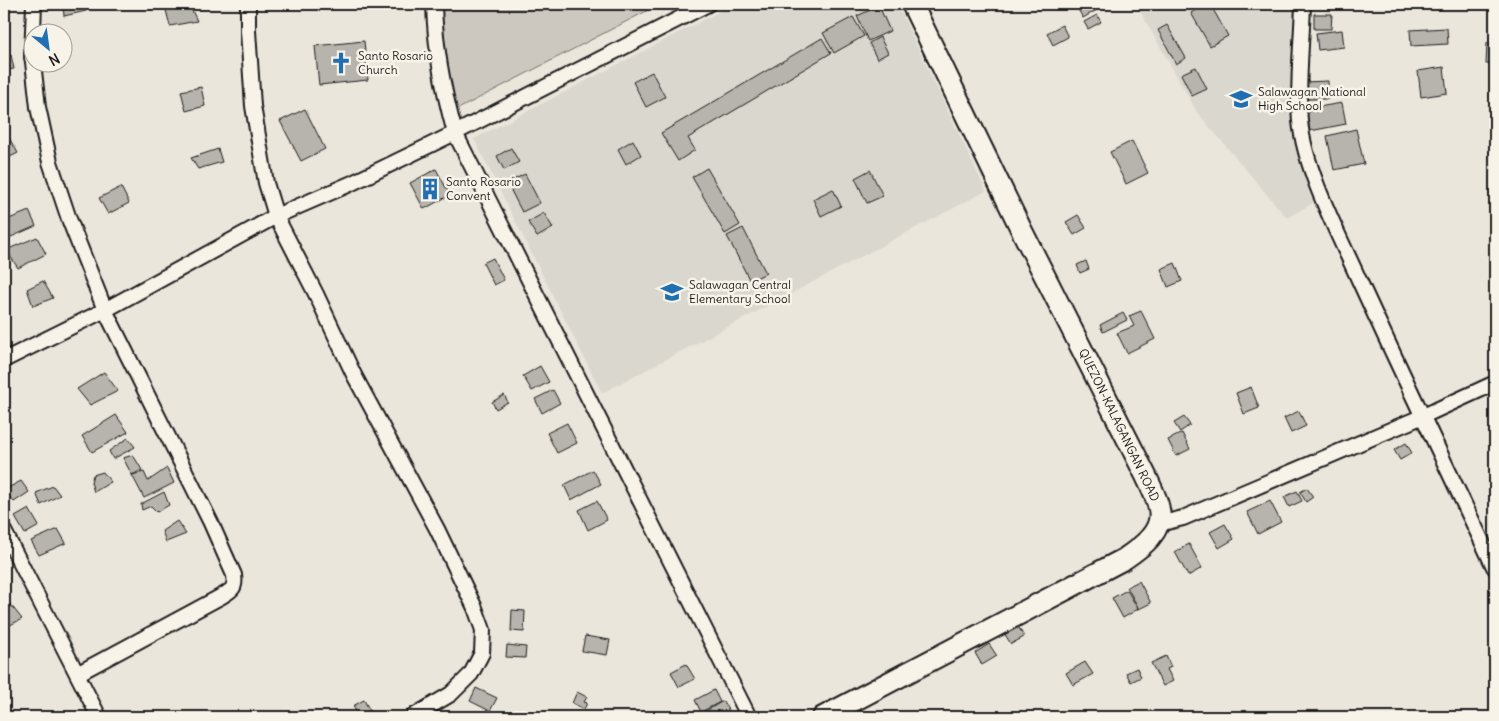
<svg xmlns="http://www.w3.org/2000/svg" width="1499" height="721" font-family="Delius,sans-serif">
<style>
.built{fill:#dad7ce}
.green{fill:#ccc8c0;stroke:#74726e}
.building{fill:#b6b4ac;stroke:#1c1c1c}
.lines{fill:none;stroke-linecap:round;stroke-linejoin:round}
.street-casing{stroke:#1c1c1c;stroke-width:18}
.secondary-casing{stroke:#1c1c1c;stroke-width:24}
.street{stroke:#f7f3e8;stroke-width:14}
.secondary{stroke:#f7f3e8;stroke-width:20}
.labels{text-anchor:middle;stroke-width:5;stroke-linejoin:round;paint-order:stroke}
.poi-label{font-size:12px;fill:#1c1c1c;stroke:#f7f3e8;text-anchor:start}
.street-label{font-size:12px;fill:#1c1c1c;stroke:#f7f3e8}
</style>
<rect width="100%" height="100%" fill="#eae6dc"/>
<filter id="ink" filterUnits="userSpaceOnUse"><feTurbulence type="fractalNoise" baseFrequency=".02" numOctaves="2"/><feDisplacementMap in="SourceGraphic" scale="10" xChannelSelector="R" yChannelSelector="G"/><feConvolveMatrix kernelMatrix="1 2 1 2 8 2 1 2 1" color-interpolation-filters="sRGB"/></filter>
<g filter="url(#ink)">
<path class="built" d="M734,4H897L986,191L602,393L474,139Z
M1136,4H1296L1293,86L1294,126L1302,166L1313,203L1287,218L1197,112Z"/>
<path class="green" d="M442,4H660L458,109L450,88L441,9Z"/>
<path class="building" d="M63,4H84L86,11L64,16Z
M189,4L197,21L170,26L166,10Z
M1075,4H1098L1100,8L1083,18Z
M1207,4H1210L1228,36L1210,46L1191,13Z
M1324,4H1348L1349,5L1324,6Z
M1418,4H1440V7H1418Z
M879,6L890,31L868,41L857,16Z
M1314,14H1332L1331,29H1314Z
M1097,15L1101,22L1088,29L1084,22Z
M853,17L864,36L834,53L823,33Z
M1062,25L1068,37L1053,45L1047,33Z
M1167,25L1186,58L1176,64L1158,30Z
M1447,28L1448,44L1411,46L1410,30Z
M1342,30L1344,47L1318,50L1316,33Z
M880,37L888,53L877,59L869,43Z
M822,38L831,53L688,138L695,150L678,161L661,133Z
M364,41L368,80L319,85L315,46Z
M1487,43H1495V64H1486Z
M11,55L14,69L4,70V56Z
M1196,67L1207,89L1192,96L1181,74Z
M1444,67L1447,93L1421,97L1418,71Z
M652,72L665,97L646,107L633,82Z
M1328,81V99H1305L1304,82Z
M201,87L205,106L186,111L181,91Z
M1342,103L1346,124L1310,131L1306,109Z
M305,109L325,149L301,161L280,121Z
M1356,129L1364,164L1334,170L1327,136Z
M9,138L18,153L4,160V140Z
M633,140L641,155L626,164L618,149Z
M1132,141L1148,173L1126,184L1110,152Z
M511,148L519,162L504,170L497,156Z
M218,149L222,162L198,169L191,158Z
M707,168L740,225L725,234L692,177Z
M436,169L450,195L424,209L410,183Z
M870,170L883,196L867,203L855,178Z
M525,174L540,203L522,212L507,183Z
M121,187L129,203L108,214L99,198Z
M833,189L841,206L821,216L813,199Z
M29,211L36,226L4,240V221Z
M544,213L553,228L537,237L528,222Z
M1078,215L1086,228L1074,235L1066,222Z
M743,228L766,273L750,281L727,236Z
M37,237L46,254L18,268L6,250Z
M493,258L504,280L494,285L483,263Z
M1086,261L1089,269L1080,273L1077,265Z
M1175,263L1182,281L1168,287L1161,269Z
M43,281L53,298L33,306L27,289Z
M1141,311L1155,339L1127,353L1117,333L1134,326L1129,316Z
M1123,313L1127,320L1103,332L1100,325Z
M540,366L549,382L532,391L523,376Z
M104,372L118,391L90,405L77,389Z
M1251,387L1259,408L1244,414L1236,393Z
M553,390L560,403L542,413L535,399Z
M504,395L508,402L496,409L492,402Z
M1299,411L1306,426L1291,433L1284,418Z
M116,415L128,432L92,452L82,436Z
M1184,417L1190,425L1180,432L1174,423Z
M567,423L577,443L557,453L547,433Z
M1182,433L1190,449L1176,456L1168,440Z
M128,438L135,447L113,459L109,451Z
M1406,443L1412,453L1400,460L1394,450Z
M133,455L142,470L132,475L123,458Z
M167,468L174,483L144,498L132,475L144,472L148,481Z
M593,470L601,484L571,500L564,485Z
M103,472L111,482L94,492L91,482L93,475Z
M21,481L29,492L14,502L4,490Z
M53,486L60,495L41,505L36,493Z
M1307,488L1313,497L1306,502L1300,492Z
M1297,491L1302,501L1289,507L1284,497Z
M164,492L169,505L157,512L151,506L142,510L141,504Z
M597,501L607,520L588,530L579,510Z
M1270,501L1281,522L1258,534L1247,512Z
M29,509L39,526L25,534L15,517Z
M177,521L186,534L166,542L162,531Z
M1225,524L1234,539L1219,548L1210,532Z
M58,529L66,543L39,555L31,541Z
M1189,544L1202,568L1188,576L1175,552Z
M1139,581L1151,603L1139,609L1127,587Z
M1127,590L1138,609L1123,618L1112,598Z
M10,604L22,619L4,628V607Z
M512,610L525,611L524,632L511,631Z
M1018,626L1024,637L1011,644L1004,633Z
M585,636L610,640L607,655L582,651Z
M989,644L997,656L982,665L975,653Z
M507,645L526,647L525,658L506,657Z
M1166,656L1171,667L1167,669L1173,681L1163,686L1151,663Z
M1085,662L1093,674L1073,685L1066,673Z
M686,664L695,679L679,687L671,672Z
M1137,668L1141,677L1131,682L1126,673Z
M476,688L497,698L490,711L470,701Z
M714,690L720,702L701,712L695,700Z
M577,692L587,697L584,702L587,703L584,709L572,703Z
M364,700L370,711L359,717L353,706Z
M723,701L731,715L726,717H698L697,716Z"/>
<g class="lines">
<g class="street-casing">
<path id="street" d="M248,4V31L253,106L266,183L276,216L316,294L354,375L437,529L475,608L483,630L482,653L471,674L451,694L412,717
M434,4C435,48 443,90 455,133L749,717
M1303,4C1302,41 1297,84 1300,121C1305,171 1338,233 1359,280C1403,376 1449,472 1494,567
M32,58L34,4
M33,62L38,107L50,162L69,219L105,310L211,523L234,575C236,588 232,590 222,596L77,674
M4,360L105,310L276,216L350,184L455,133L708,4
M1159,524L1183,518L1421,417L1495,383
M4,531L99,717"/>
</g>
<g class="secondary-casing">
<path id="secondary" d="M823,717L1124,559C1140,548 1164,532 1159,509C1157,498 1151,487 1146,476L1022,231L912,4"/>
</g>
<use href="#street" class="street"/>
<use href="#secondary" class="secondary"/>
</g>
</g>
<defs>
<g id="church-bare" transform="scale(1.725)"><path d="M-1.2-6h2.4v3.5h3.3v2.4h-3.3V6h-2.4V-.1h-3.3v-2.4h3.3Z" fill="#1f6fb2" stroke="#f7f3e8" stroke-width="2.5" paint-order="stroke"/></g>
<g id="school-bare" transform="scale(1.725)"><path d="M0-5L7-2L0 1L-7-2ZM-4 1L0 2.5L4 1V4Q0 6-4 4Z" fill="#1f6fb2" stroke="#f7f3e8" stroke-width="2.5" paint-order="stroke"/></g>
<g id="building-bare" transform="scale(1.725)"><path d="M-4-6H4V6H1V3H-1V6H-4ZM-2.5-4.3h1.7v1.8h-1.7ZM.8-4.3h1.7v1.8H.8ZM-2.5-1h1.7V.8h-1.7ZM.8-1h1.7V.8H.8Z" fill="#1f6fb2" stroke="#f7f3e8" stroke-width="2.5" paint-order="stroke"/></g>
</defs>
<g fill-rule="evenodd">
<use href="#church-bare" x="341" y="63"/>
<use href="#school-bare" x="1241" y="99"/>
<use href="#building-bare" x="430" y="189"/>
<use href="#school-bare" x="672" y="292"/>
</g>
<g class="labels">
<g class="poi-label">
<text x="358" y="60">Santo Rosario<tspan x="358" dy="14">Church</tspan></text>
<text x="1258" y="96">Salawagan National<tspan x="1258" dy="14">High School</tspan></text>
<text x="446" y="186">Santo Rosario<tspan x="446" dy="14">Convent</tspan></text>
<text x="689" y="289">Salawagan Central<tspan x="689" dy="14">Elementary School</tspan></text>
</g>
<g class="street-label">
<text transform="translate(1119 425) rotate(64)" y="4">QUEZON-KALAGANGAN ROAD</text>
</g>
</g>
<rect width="1499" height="721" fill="none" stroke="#f7f3e8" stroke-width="20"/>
<rect x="10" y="10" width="1479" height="701" fill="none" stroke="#1c1c1c" stroke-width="2" filter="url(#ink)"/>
<g transform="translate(48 48) rotate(151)"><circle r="24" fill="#f7f3e8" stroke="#9f9d96"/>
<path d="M0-4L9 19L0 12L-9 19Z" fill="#1f6fb2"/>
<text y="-8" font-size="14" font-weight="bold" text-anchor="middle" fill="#1c1c1c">N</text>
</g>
</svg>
